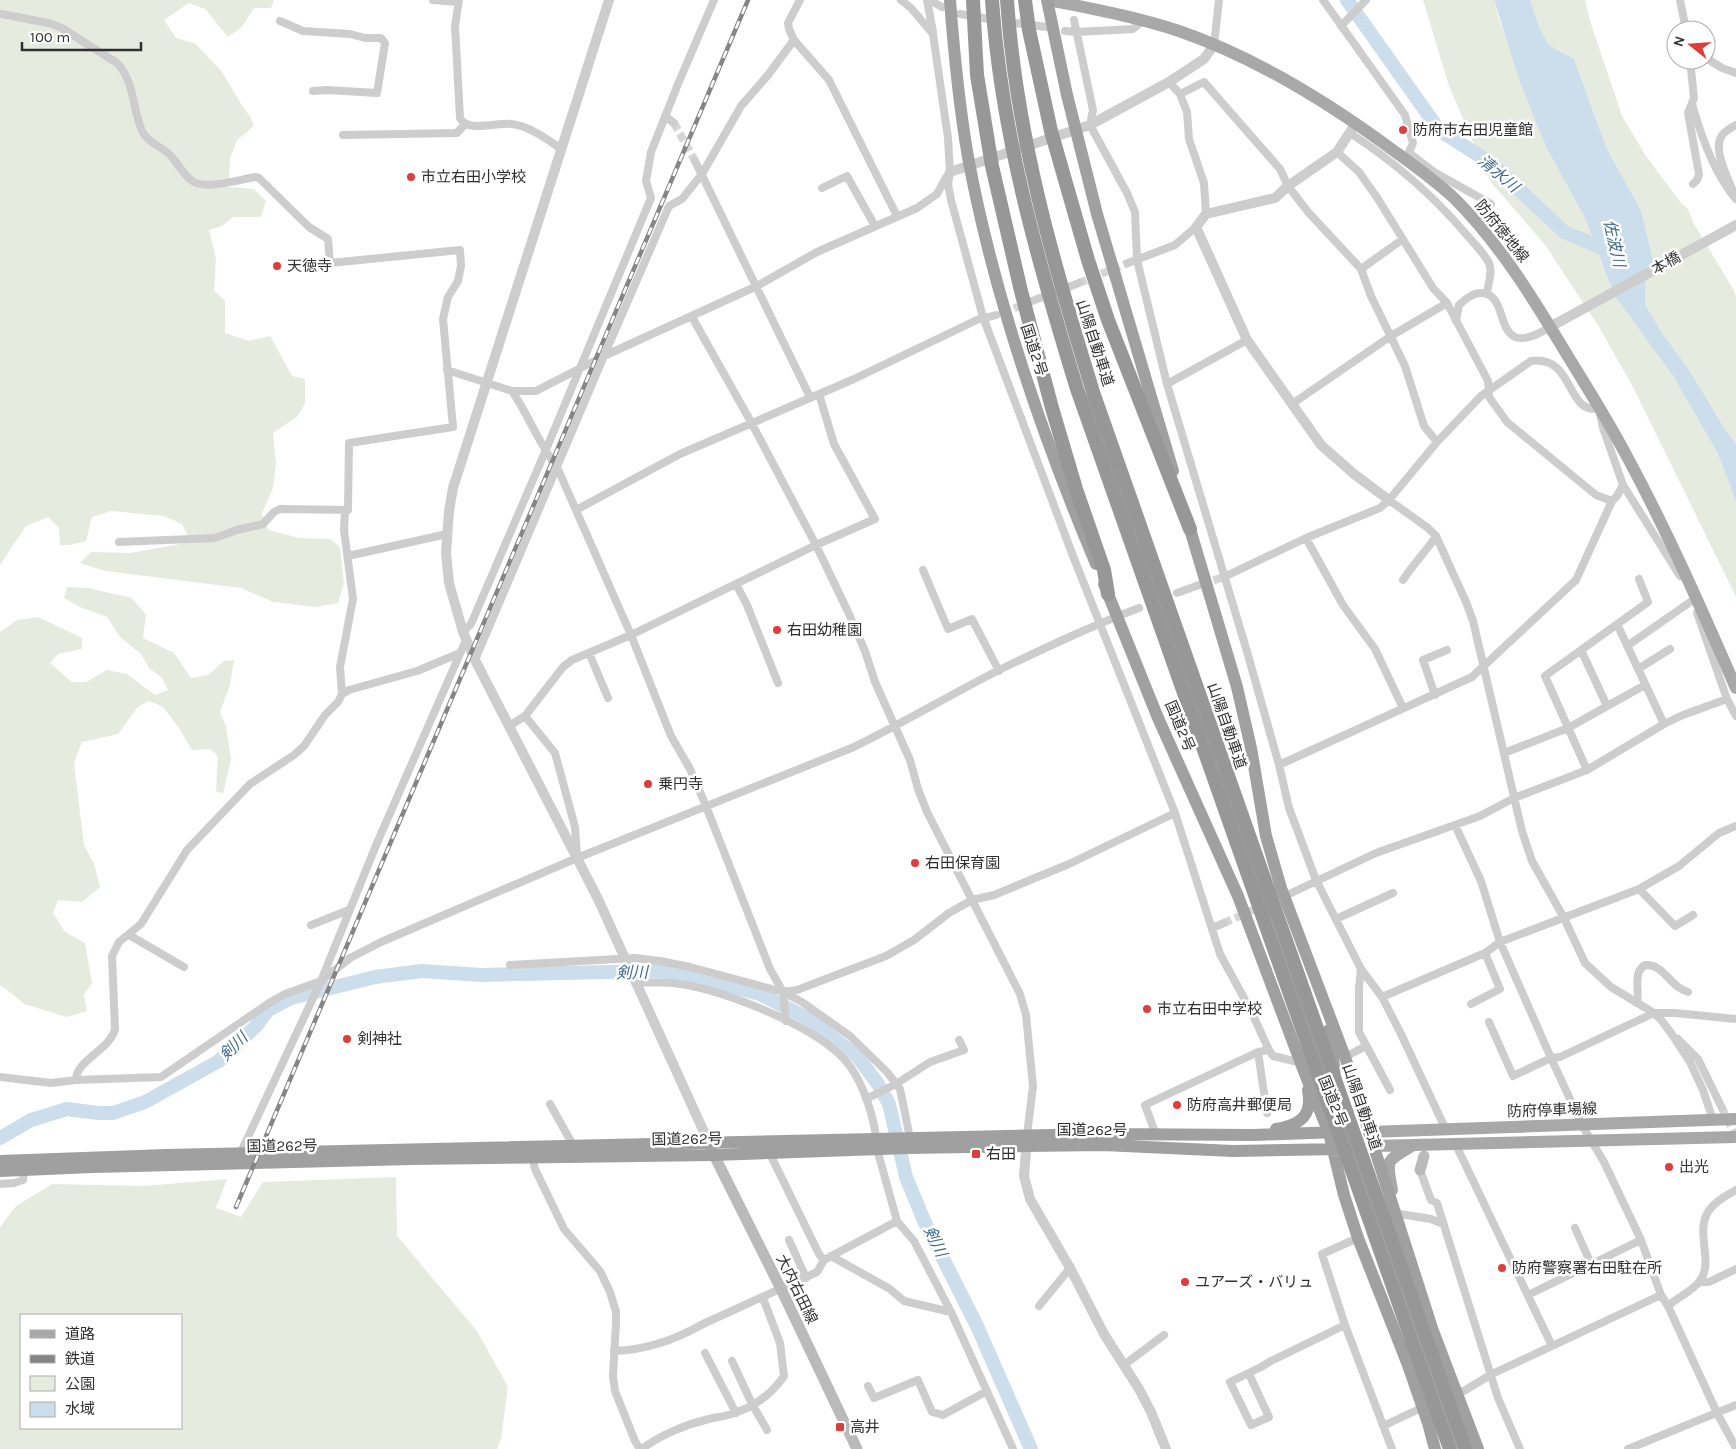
<svg xmlns="http://www.w3.org/2000/svg" width="1736" height="1449" font-family="Karla,'Noto Sans JP',sans-serif">
<style>
.green{fill:#e5ecdf;fill-rule:evenodd}
.water{fill:#ccddeb}
.lines{fill:none;stroke-linecap:round;stroke-linejoin:round}
.river{stroke:#ccddeb;stroke-width:14}
.minor-tunnel{stroke:#d6d6d6;stroke-width:8;stroke-dasharray:8 4;stroke-linecap:butt}
.minor{stroke:#cdcdcd;stroke-width:8}
.tertiary{stroke:#cdcdcd;stroke-width:10}
.secondary{stroke:#bababa;stroke-width:11}
.primary{stroke:#a8a8a8;stroke-width:12}
.trunk{stroke:#a0a0a0;stroke-width:12}
.motorway{stroke:#979797;stroke-width:14}
.rail-casing{stroke:#858585;stroke-width:4.5}
.rail{stroke:#fff;stroke-width:2.5;stroke-dasharray:8;stroke-linecap:butt}
.poi-dot{fill:#de3d3c;stroke:#fff;stroke-width:2}
.labels{text-anchor:middle;stroke-width:5;stroke-linejoin:round;paint-order:stroke}
.poi-label{font-size:15px;fill:#303030;stroke:#fff;text-anchor:start}
.street-label{font-size:15px;fill:#303030;stroke:#fff}
.water-label{font-size:16px;font-style:italic;fill:#416b8f;stroke:#fff}
</style>
<rect width="100%" height="100%" fill="#fff"/>
<path class="green" d="M0,0H274L271,8H254L242,27L228,37L205,9L189,3L164,20L176,38L196,44L222,72L241,104L251,118L254,126L237,140L230,158L229,187L254,189L266,201L261,217H233L222,226L209,230L216,259L214,290L225,301V333L249,341L270,336L292,376L305,379V403L298,416L273,433L276,463L273,488L262,513L268,530L299,538L330,539L340,547L344,583L338,603L316,607L273,602L241,588L105,571L80,563L91,552L130,553L191,542L182,524L164,516L111,511L92,517L86,541L70,545H60L59,528L48,517L26,526L0,565Z
M1423,0H1494L1498,16L1546,147L1586,220L1614,295L1673,376L1718,454L1736,502V597L1634,389L1599,327L1546,246L1490,181L1449,86Z
M1530,0H1585L1590,21L1622,116L1646,156L1681,203L1688,209L1694,224L1733,289L1736,296V444L1724,429L1688,368L1662,333L1645,304V283L1653,260L1641,210L1607,149L1574,59L1549,45L1540,29Z
M67,587L88,588L132,598L146,615L143,638L174,653L191,678L208,675L224,661L234,660L230,685L220,712L226,726L231,759L223,794L216,791L218,757L211,749L192,750L179,728L163,707L149,701L138,707L118,734L82,742L74,763L84,845L94,864L100,887L82,902L58,900L53,913L65,932L85,943L92,983L84,995L87,1011L67,1017L24,1004L6,989L0,986V632L17,620L38,617L82,638V649L58,654L50,663L72,682H86L107,670L127,674L155,695L168,690L162,678L149,668L141,654L120,637L107,617L80,607L64,598Z
M396,1177L397,1236L477,1331L508,1387L501,1439L497,1449H0V1227L16,1206L52,1184L144,1186L227,1179L216,1208L241,1217L263,1182ZM21,1315H181V1428H21Z"/>
<path class="water" d="M1494,0H1530L1540,29L1549,45L1574,59L1607,149L1641,210L1653,260L1645,283V304L1662,333L1688,368L1724,428L1736,444V502L1718,454L1673,376L1614,295L1586,220L1546,147L1519,79Z"/>
<g class="lines">
<path class="river" d="M1347,0L1439,130L1491,163L1564,232L1612,252
M0,1138L31,1120L67,1109L98,1113H113L145,1102L219,1061L256,1026L268,1010L291,998L375,977L422,971L481,975L653,971L681,973L760,994L807,1018L857,1056L878,1084L889,1104L906,1177L925,1223L977,1326L1031,1449"/>
<path class="minor-tunnel" d="M674,123L695,161
M1079,283L1128,263
M1003,313L1027,303
M1202,584L1224,577
M1224,923L1262,906
M1722,1108L1736,1138"/>
<path class="minor" d="M433,0L458,2
M459,0L455,26L460,118C467,133 498,122 512,124C529,126 547,139 561,149
M800,0L788,23L789,29L794,40L829,80L897,216
M901,0L911,8L933,34L948,138L950,172L948,184L951,200L983,317L1073,556L1175,813L1220,954L1251,1011L1269,1050L1273,1056L1302,1063
M927,0L933,32
M929,0L942,7
M1323,0L1405,115L1413,143L1406,159
M1680,0L1686,30
M2,14L48,23L60,27L117,63C135,82 132,108 142,131C147,142 160,146 168,153C177,161 181,172 191,180C204,191 238,180 255,177L259,178L309,227L328,239L330,263L460,250L461,266L458,281L448,297L443,319L453,427L349,443L348,510L280,509L274,512L263,524L237,530L215,538L119,542
M960,14L995,20
M1074,20L1093,110L1090,125L1127,193L1135,212L1137,260L1167,384L1248,655L1279,765L1289,808L1316,880L1361,969L1382,997L1401,1034L1446,1130
M280,21L303,31L350,34L365,38H381L385,43L377,93L327,90L313,91
M1007,22L1047,27
M1341,26L1366,0
M1065,31L1076,32L1133,29L1144,20
M1214,45L1219,0
M1706,58L1722,68L1736,73
M1690,60L1694,98L1688,113L1699,174L1697,180L1693,184
M1169,82L1180,94L1204,82L1280,169L1288,186L1308,212L1361,269L1371,296L1405,366L1424,426L1437,442
M1180,94L1187,112L1189,139L1204,183L1206,214
M1692,104C1701,136 1714,174 1736,199
M665,116L674,123
M1350,133C1393,161 1432,194 1465,233C1473,242 1483,252 1489,263C1493,272 1488,284 1487,293
M343,135L457,133L464,125
M1337,152L1359,172L1378,199L1433,288L1447,303L1488,381L1489,397L1507,422L1596,495L1612,501
M1409,153L1434,172L1491,204
M695,161L810,397
M822,188L847,176L875,226
M1734,194C1729,180 1713,151 1721,137C1723,132 1731,128 1736,125
M1128,263L1175,245L1196,227
M1361,269L1403,239
M1032,301L1079,283
M692,317L751,422L816,545L849,614L865,651L875,682L910,760L918,789L927,812L1020,994L1026,1015L1033,1086L1027,1135
M1456,321L1459,305C1465,299 1473,292 1482,293C1513,294 1489,365 1550,327
M447,370L512,391H536L604,356L757,286L817,252L917,208L937,194L947,176
M1167,384L1247,340
M512,391C529,416 539,444 557,467L631,635L671,736L690,769L706,806L770,969L783,992L786,1021
M1292,404L1391,336L1447,303
M1389,500L1428,528L1436,536L1466,602L1473,621L1522,831L1532,861L1564,918L1585,963L1611,987L1654,1013L1662,1021L1671,1033L1690,1062L1703,1090L1713,1120
M576,510L680,454L854,379L983,317H989L996,315
M1306,538L1343,605L1375,649L1403,708
M348,556L447,534
M923,570L948,629L972,619L999,671
M1224,577L1306,538L1380,508L1389,500L1437,442L1481,396L1531,361C1575,355 1566,416 1599,408L1603,428L1623,485L1680,576
M1403,580C1413,564 1426,552 1436,536
M736,584L747,605L778,683
M1177,593L1199,585
M1697,613L1727,699L1736,716
M1617,624L1664,724
M463,632L471,624L545,452L651,198L646,181L651,152L678,84L714,0
M1627,646L1696,598
M1581,650L1607,706
M589,653L608,698
M475,660L604,356L669,206L682,199L702,174L741,106L768,75L794,40
M1638,669L1670,649
M342,694L349,690L417,671L460,653
M1435,695L1423,660L1447,650
M525,716L555,753L575,827L577,856
M509,726L525,716L563,667L572,660L631,635L816,545L875,519L834,444L819,394
M1504,753L1568,728L1645,685
M1279,765L1472,677L1576,580L1612,501L1617,496L1623,485
M1587,770L1545,676L1648,602L1639,579
M1455,825L1481,881L1500,942L1551,1058L1582,1125L1604,1162L1641,1240L1661,1295L1668,1306L1717,1413L1736,1448
M1639,889L1675,926L1693,915
M1287,895L1376,853L1480,816L1514,798L1587,770L1664,724L1683,715L1727,699
M1336,919L1393,893
M311,925L349,910
M1212,928L1224,923
M129,935L184,967
M510,965L635,958L660,961L690,967L783,992L802,1002L850,1036L887,1072L900,1089L910,1138
M1361,969L1359,987V1032L1390,1090
M635,982C648,983 661,982 673,983C719,988 807,1023 840,1055C862,1075 876,1120 877,1149L897,1221L914,1241L951,1312L1013,1449
M783,992L797,990L886,956L914,940L949,913L972,900L994,895L1069,864L1175,813
M1382,997L1485,953L1500,942L1639,889L1679,866L1719,833L1736,826
M1637,1003C1640,990 1632,973 1645,965C1665,964 1668,986 1688,992
M1471,1004L1500,989L1485,953
M1489,1022L1513,1076L1551,1058L1560,1057L1654,1013H1675L1736,1019
M1678,1039L1698,1059L1722,1108
M1258,1052L1267,1113
M1345,1057L1366,1046
M0,1077L51,1083L76,1080L161,1077L269,1003L285,994L321,981L350,958L381,942L577,858L854,747C903,723 950,695 999,670C1045,648 1091,626 1139,608
M76,1080C76,1060 110,1050 115,1029L112,956L119,942L141,924L187,850L250,784L294,755L304,746L325,715L338,702L342,694L340,667L353,599L344,530L345,510
M866,1099L896,1084L930,1062L964,1050L959,1040
M550,1104L573,1145
M1156,1135L1145,1105L1258,1052L1269,1050
M1456,1145L1552,1346
M240,1154L321,981L377,843L466,640
M770,1154L819,1254L824,1260
M532,1155L535,1169L564,1229L600,1271L610,1292L616,1312V1323L613,1376L615,1391L635,1441L640,1449
M1420,1170L1431,1200L1437,1203L1498,1398L1520,1449
M0,1184L14,1183L23,1180L24,1170
M1394,1213L1431,1219L1443,1224
M1575,1228L1591,1264
M1358,1238L1322,1254L1345,1325L1392,1449
M789,1240L806,1278
M831,1256L890,1289L904,1301L951,1312
M1699,1282H1709L1736,1269
M1528,1295L1641,1240
M1039,1306L1070,1268
M1668,1306C1678,1297 1691,1292 1699,1282C1716,1262 1692,1229 1711,1208C1717,1200 1727,1195 1736,1190
M614,1351C645,1350 675,1340 703,1324L817,1272L824,1260L897,1221
M705,1353L736,1413
M732,1361L752,1404L767,1430
M1124,1365L1164,1335
M1249,1374L1269,1417L1251,1425L1230,1382L1261,1367L1269,1362L1345,1325
M868,1386L874,1398L918,1380L932,1412L943,1415L987,1391
M1462,1392L1492,1374L1661,1295
M1383,1426L1417,1410
M642,1449C660,1435 687,1424 709,1419C715,1417 722,1417 728,1415C751,1409 771,1395 784,1376L780,1343L763,1298
M1628,1449L1736,1405"/>
<path class="tertiary" d="M609,0L453,488L449,511L446,553L449,583L463,632L475,660L598,899L709,1143
M1356,123L1337,152L1288,186L1275,198L1206,214L1196,227L1247,340L1321,445L1354,474L1389,500
M950,172L1090,125L1169,82L1204,59L1214,45
M1550,327L1736,225
M1027,1139L1024,1176L1030,1199L1070,1268L1104,1334L1139,1389L1151,1412L1166,1449"/>
<path class="secondary" d="M710,1147L781,1289L857,1449
M1420,1170L1424,1156"/>
<path class="primary" d="M1049,0C1093,9 1137,17 1179,31C1255,57 1326,101 1390,148C1412,164 1435,180 1455,199C1501,245 1536,303 1569,358C1588,389 1607,419 1624,451C1666,528 1701,608 1736,688
M1369,1132L1736,1119
M1373,1146L1736,1137
M1392,1190C1387,1161 1384,1162 1410,1147"/>
<path class="trunk" d="M950,0C954,53 959,105 968,157C994,297 1041,433 1096,564
M1047,0L1067,95L1097,214L1173,471
M1187,519L1237,687L1251,748L1266,836L1281,888L1345,1057L1433,1331L1478,1449
M1104,584L1158,718L1238,896L1305,1074L1329,1133L1344,1195L1358,1238L1408,1365L1428,1423L1435,1449
M1329,1030C1334,1060 1338,1090 1332,1120
M1276,1129C1300,1125 1313,1116 1308,1090
M0,1161L166,1155L1099,1134L1254,1135L1337,1132
M0,1171L93,1167L412,1159L714,1155L908,1148L1026,1146L1103,1145L1233,1151L1341,1149"/>
<path class="motorway" d="M973,0L977,75L992,166L1021,291L1052,408L1076,489L1104,570L1108,594
M992,0C1001,133 1038,262 1077,389L1450,1449
M1007,0C1016,136 1054,266 1094,395L1465,1449
M1025,0L1029,30L1051,131L1088,260L1108,320L1190,529"/>
<g class="rail-casing">
<path id="rail" d="M236,1207L748,0"/>
</g>
<use href="#rail" class="rail"/>
</g>
<g class="poi-dot">
<circle cx="1403" cy="130" r="5"/>
<circle cx="411" cy="177" r="5"/>
<circle cx="277" cy="266" r="5"/>
<circle cx="777" cy="630" r="5"/>
<circle cx="648" cy="784" r="5"/>
<circle cx="915" cy="863" r="5"/>
<circle cx="1147" cy="1009" r="5"/>
<circle cx="347" cy="1039" r="5"/>
<circle cx="1177" cy="1105" r="5"/>
<rect x="971" y="1149" width="10" height="10" rx="2.5"/>
<circle cx="1669" cy="1167" r="5"/>
<circle cx="1502" cy="1268" r="5"/>
<circle cx="1185" cy="1282" r="5"/>
<rect x="835" y="1422" width="10" height="10" rx="2.5"/>
</g>
<g class="labels">
<g class="poi-label">
<text x="1413" y="135">防府市右田児童館</text>
<text x="421" y="182">市立右田小学校</text>
<text x="287" y="271">天徳寺</text>
<text x="787" y="635">右田幼稚園</text>
<text x="658" y="789">乗円寺</text>
<text x="925" y="868">右田保育園</text>
<text x="1157" y="1014">市立右田中学校</text>
<text x="357" y="1044">剣神社</text>
<text x="1187" y="1110">防府高井郵便局</text>
<text x="986" y="1159">右田</text>
<text x="1679" y="1172">出光</text>
<text x="1512" y="1273">防府警察署右田駐在所</text>
<text x="1195" y="1287">ユアーズ・バリュ</text>
<text x="850" y="1432">高井</text>
</g>
<g class="street-label">
<text transform="translate(1502 231) rotate(51)" y="5">防府徳地線</text>
<text transform="translate(1666 263) rotate(-29)" y="5">本橋</text>
<text transform="translate(1095 343) rotate(72)" y="5">山陽自動車道</text>
<text transform="translate(1034 350) rotate(72)" y="5">国道2号</text>
<text transform="translate(1180 726) rotate(67)" y="5">国道2号</text>
<text transform="translate(1227 726) rotate(71)" y="5">山陽自動車道</text>
<text transform="translate(1333 1101) rotate(68)" y="5">国道2号</text>
<text transform="translate(1362 1107) rotate(71)" y="5">山陽自動車道</text>
<text transform="translate(1552 1110) rotate(-2)" y="5">防府停車場線</text>
<text x="1092" y="1135">国道262号</text>
<text transform="translate(687 1139) rotate(-1)" y="5">国道262号</text>
<text transform="translate(282 1146) rotate(-1)" y="5">国道262号</text>
<text transform="translate(797 1289) rotate(64)" y="5">大内右田線</text>
</g>
<g class="water-label">
<text transform="translate(1499 173) rotate(40)" y="6">清水川</text>
<text transform="translate(1615 243) rotate(77)" y="6">佐波川</text>
<text transform="translate(632 972) rotate(-1)" y="6">剣川</text>
<text transform="translate(233 1046) rotate(-45)" y="6">剣川</text>
<text transform="translate(936 1241) rotate(64)" y="6">剣川</text>
</g>
</g>
<rect x="20" y="1314" width="162" height="115" fill="#ffffff" stroke="#acacac"/>
<rect x="30" y="1330" width="25" height="8" fill="#a8a8a8" stroke="#acacac"/>
<text x="65" y="1339" font-size="15" fill="#303030">道路</text>
<rect x="30" y="1355" width="25" height="8" fill="#858585" stroke="#acacac"/>
<text x="65" y="1364" font-size="15" fill="#303030">鉄道</text>
<rect x="30" y="1376" width="25" height="15" fill="#e5ecdf" stroke="#acacac"/>
<text x="65" y="1389" font-size="15" fill="#303030">公園</text>
<rect x="30" y="1402" width="25" height="15" fill="#ccddeb" stroke="#acacac"/>
<text x="65" y="1414" font-size="15" fill="#303030">水域</text>
<g transform="translate(1691 45) rotate(287)"><circle r="24" fill="#ffffff" stroke="#acacac"/>
<path d="M0-4L9 19L0 12L-9 19Z" fill="#de3d3c"/>
<text y="-8" font-size="14" font-weight="bold" text-anchor="middle" fill="#303030">N</text>
</g>
<path d="M22 42v8h119v-8" fill="none" stroke="#303030" stroke-width="2.5"/>
<text x="30" y="42" font-size="15" fill="#303030" stroke="#ffffff" stroke-width="4" paint-order="stroke">100 m</text>
</svg>
